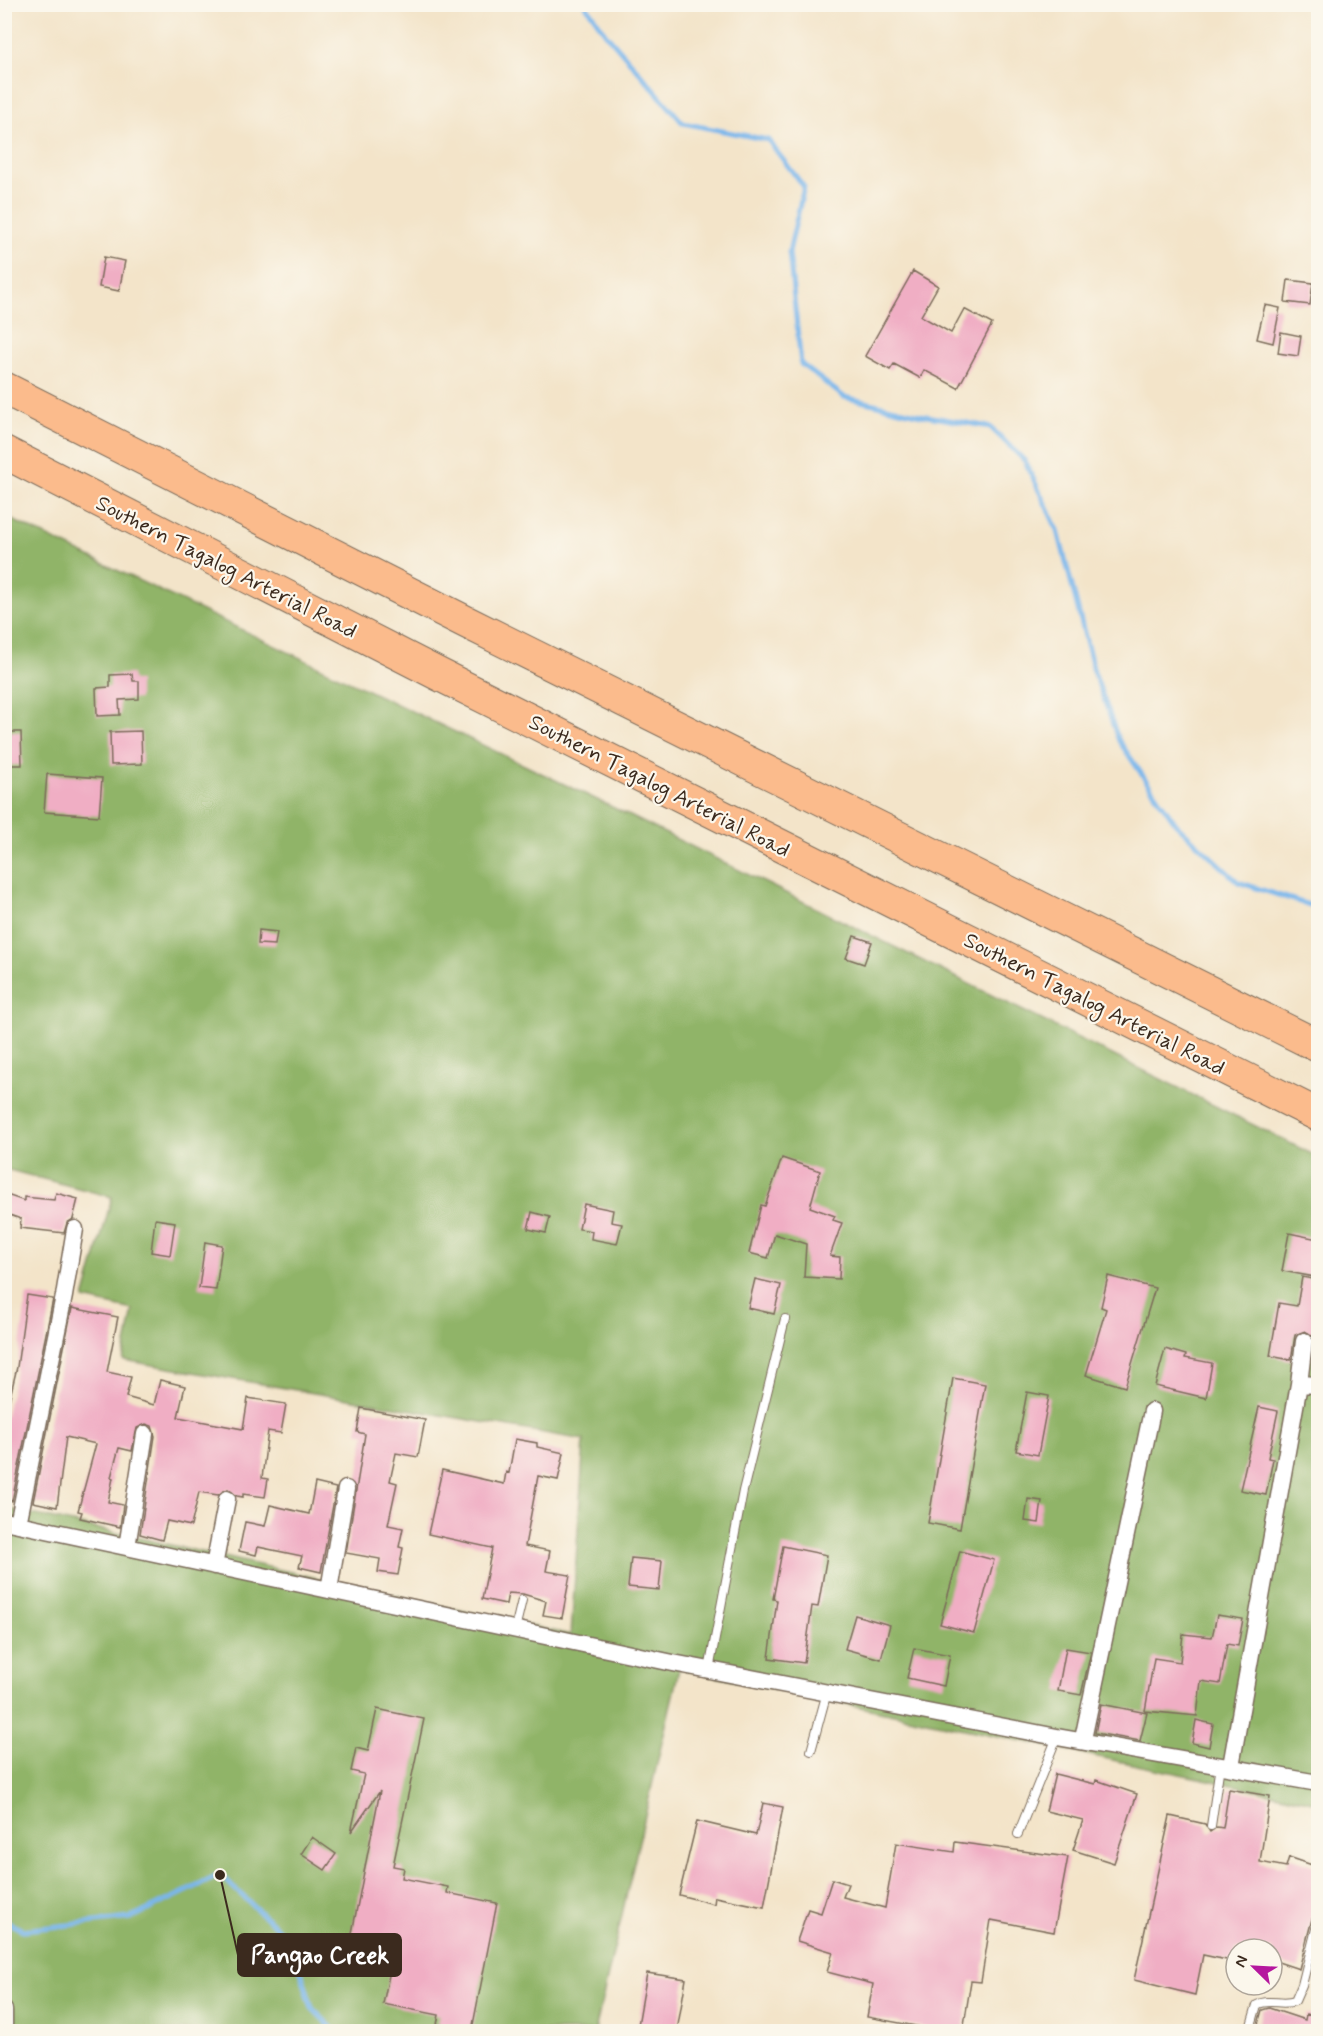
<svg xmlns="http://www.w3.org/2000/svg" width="1323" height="2036" font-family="Mynerve,sans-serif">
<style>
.forest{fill:#90b468;stroke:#666f43;stroke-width:1.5}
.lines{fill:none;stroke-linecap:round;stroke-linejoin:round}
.stream{stroke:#79b6eb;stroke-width:5}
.building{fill:#f0aec4}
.lane-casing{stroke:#7b6b5a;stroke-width:10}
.street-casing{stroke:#7b6b5a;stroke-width:19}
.highway-casing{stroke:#7b6b5a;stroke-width:34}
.lane{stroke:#fff;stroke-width:8}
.street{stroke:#fff;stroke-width:16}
.highway{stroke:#fbbb8c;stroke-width:32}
.labels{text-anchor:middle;stroke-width:4.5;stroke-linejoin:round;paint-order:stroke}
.street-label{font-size:22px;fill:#3b2a1e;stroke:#fbf7ec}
.leader{fill:none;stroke:#3b2a1e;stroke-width:2}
.callout-dot{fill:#3b2a1e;stroke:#fbf7ec;stroke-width:2}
.callout{fill:#3b2a1e;stroke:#3b2a1e;stroke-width:2}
.callout-label{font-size:24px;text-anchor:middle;font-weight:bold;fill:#fff}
</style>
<rect width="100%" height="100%" fill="#fbf7ec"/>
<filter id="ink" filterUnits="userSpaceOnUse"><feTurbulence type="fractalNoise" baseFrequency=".0167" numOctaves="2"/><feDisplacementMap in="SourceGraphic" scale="12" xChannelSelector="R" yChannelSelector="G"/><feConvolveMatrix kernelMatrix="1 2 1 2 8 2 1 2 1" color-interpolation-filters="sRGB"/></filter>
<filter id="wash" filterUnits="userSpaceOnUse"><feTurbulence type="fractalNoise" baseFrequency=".008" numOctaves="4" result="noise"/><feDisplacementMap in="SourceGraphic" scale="24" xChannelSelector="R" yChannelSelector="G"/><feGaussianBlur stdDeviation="1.35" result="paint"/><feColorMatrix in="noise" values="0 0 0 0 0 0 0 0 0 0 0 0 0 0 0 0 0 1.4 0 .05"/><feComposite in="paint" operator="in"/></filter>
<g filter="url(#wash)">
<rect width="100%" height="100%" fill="#f3e4c9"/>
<path class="forest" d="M4,516L612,807L1318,1157V1803L679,1669L595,2031H5V1508L571,1635L584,1440L123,1360L133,1310L84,1299L112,1197L5,1169Z"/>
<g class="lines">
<path class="stream" d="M585,4L606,34L683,123L768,140L804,187L789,252L801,364L844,397L921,415L990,427L1025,461L1058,531L1094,672L1119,741L1176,824L1238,882L1318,908
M4,1921L23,1930L131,1918L220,1875L292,1942L312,2008L336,2032"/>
</g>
<g id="blocks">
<path class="building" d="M104,257L125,261L119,291L99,287Z
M913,271L938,286L921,316L951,333L964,309L992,324L958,388L924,370L920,378L894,364L890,370L865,356Z
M1288,280L1313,283L1310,305L1285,302Z
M1265,305L1280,308L1273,343L1257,339Z
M1281,332L1301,336L1298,356L1278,353Z
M132,674L133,681H139V699L119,700L120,715L97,716L96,688L110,687V675Z
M141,731L142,764L111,765L110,732Z
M4,732H21L22,765H4Z
M47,774L102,778L99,816L44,812Z
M259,930L277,932L275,945L258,944Z
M854,936L872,942L864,964L846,958Z
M782,1158L820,1171L810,1207L835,1216L833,1220L842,1223L830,1256L840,1257L839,1279L804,1277L806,1244L775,1234L768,1258L749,1253L761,1205L765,1206Z
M56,1193L78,1199L73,1219L67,1223L64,1233L20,1228L21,1219L4,1213V1194L24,1201V1197L54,1200Z
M584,1204L613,1210L611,1222L622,1224L617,1244L591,1239L592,1231L579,1229Z
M532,1212L550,1217L546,1233L528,1229Z
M155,1219L175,1222L170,1255L151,1252Z
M1289,1233L1318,1239L1315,1277L1282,1271Z
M205,1242L222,1245L216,1290L199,1288Z
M1108,1276L1155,1288L1125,1387L1086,1375L1106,1309L1101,1307Z
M1302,1277L1318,1280V1360L1312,1359L1313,1336L1305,1331L1295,1335L1291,1360L1270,1356L1279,1303L1297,1306Z
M755,1279L781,1285L774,1314L748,1308Z
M27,1295L53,1299L12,1501L5,1500L10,1480L4,1478V1422L17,1367Z
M72,1308L118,1317L107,1372L131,1377L126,1397L154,1405L160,1380L185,1386L178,1417L243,1429L248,1398L286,1404L281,1433L268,1431L262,1478L268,1479L265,1497L243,1494V1497L237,1496L228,1489L218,1495L199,1492L191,1526L167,1521L162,1540L140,1534L155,1436L152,1426L146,1424L137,1428L132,1451L119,1448L111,1477L113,1478L108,1502L123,1505L120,1527L80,1518L82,1512L78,1511L96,1444L66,1437L57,1507L33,1502Z
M1165,1349L1186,1355L1185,1358L1212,1363L1206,1398L1155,1386Z
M953,1378L985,1384L960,1529L928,1523Z
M1027,1392L1049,1396L1038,1455L1016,1451Z
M1259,1407L1278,1411L1268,1458L1273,1459L1266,1495L1240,1490Z
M361,1408L425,1420L418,1457L396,1453L390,1481L397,1483L388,1525L403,1528L399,1547L403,1548L398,1575L378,1572L380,1559L346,1553L365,1434L357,1432Z
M515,1439L537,1443V1447L564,1453L558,1480L538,1476L525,1546L550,1551L546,1571L570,1575L562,1618L543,1615L546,1601L523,1594L508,1593L506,1604L482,1599L492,1548L428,1534L442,1470L504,1484L506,1472L509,1473Z
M315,1483L336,1488L321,1572L299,1567L302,1556L258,1547L256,1555L239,1551L245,1522L265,1526L270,1505L309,1514Z
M1028,1499L1042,1501L1039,1523L1025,1521Z
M783,1546L827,1555L818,1607L812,1606L804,1663L769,1658L777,1600L773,1599Z
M960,1551L994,1560L974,1633L940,1624Z
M631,1558L662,1561L659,1590L628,1587Z
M855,1615L890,1625L881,1659L845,1649Z
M1217,1615L1243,1619L1238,1646L1227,1644L1220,1684L1201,1681L1197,1716L1145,1711L1154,1658L1180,1662L1183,1634L1212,1637Z
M914,1648L950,1655L944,1686L907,1678Z
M1066,1648L1091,1652L1081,1695L1058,1691Z
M1101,1704L1147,1713L1140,1741L1095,1733Z
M377,1709L424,1719L393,1866L404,1868L402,1878L448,1887L447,1893L497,1903L472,2030L437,2024L439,2015L383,2004L393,1956L349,1948L380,1791L351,1832L364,1774L351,1771L356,1748L368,1751Z
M1196,1720L1213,1724L1209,1747L1192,1743Z
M1055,1774L1095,1784L1096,1780L1137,1794L1114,1863L1073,1850L1083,1820L1046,1811Z
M1229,1789L1270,1796L1260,1862L1286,1867L1289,1857L1318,1867V1915L1312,1919L1299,1969L1272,1960V1949H1236V1962L1203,1955L1195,1995L1134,1980L1170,1816L1205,1824L1210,1832L1217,1827L1223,1828Z
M763,1803L783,1807L764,1907L715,1897L714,1904L679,1895L697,1821L756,1835Z
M312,1837L336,1854L325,1870L301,1854Z
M955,1842L1068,1857L1054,1932L991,1920L981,1982L971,1981L963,2031H943L867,2017L873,1984L827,1972L833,1952L797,1941L808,1909L821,1913L832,1879L848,1884L843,1897L885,1908L896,1843L954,1852Z
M647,1973L686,1979L677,2031H637Z
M1269,2008L1305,2020L1306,2014L1318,2018V2031H1256L1262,2010Z"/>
</g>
</g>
<g filter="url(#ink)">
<use href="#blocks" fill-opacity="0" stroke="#7b6b5a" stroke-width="1.5"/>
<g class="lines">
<g class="lane-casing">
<path id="lane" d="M515,1629L522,1600
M709,1670L743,1491L785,1319
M811,1751L827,1692
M1211,1826L1220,1765
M1018,1834L1057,1737
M1249,2032L1257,2005C1269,1998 1282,2006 1295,2001L1302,1985L1318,1921"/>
</g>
<g class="street-casing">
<path id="street" d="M1299,1384L1304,1341
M4,1521L673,1663L1057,1737L1318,1783
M18,1524L64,1296L75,1229
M127,1547L145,1434
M214,1566L227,1499
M329,1590L346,1489
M1083,1739L1152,1411
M1231,1766L1299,1384L1318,1385
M4,2010V2025"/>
</g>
<g class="highway-casing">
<path id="highway" d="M4,388L466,622L1318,1046
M4,452L438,674L1318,1115"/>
</g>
<use href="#lane" class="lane"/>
<use href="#street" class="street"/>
<use href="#highway" class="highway"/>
</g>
</g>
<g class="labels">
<g class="street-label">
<text transform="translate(227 566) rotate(27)" y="8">Southern Tagalog Arterial Road</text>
<text transform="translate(660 785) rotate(27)" y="8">Southern Tagalog Arterial Road</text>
<text transform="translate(1095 1003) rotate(27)" y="8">Southern Tagalog Arterial Road</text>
</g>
</g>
<path class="leader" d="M220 1875L238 1955"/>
<circle class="callout-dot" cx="220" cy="1875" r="6"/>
<rect class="callout" x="238" y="1934" width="163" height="42" rx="6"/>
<g class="callout-label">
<text x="320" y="1963">Pangao Creek</text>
</g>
<rect width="1323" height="2036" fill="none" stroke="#fbf7ec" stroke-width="24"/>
<g transform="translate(1254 1967) rotate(294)"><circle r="28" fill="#fbf7ec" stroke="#aea59a" stroke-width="1.5"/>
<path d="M0-4.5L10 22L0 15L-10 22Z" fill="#b5179e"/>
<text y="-9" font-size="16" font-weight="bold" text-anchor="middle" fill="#3b2a1e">N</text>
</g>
</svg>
